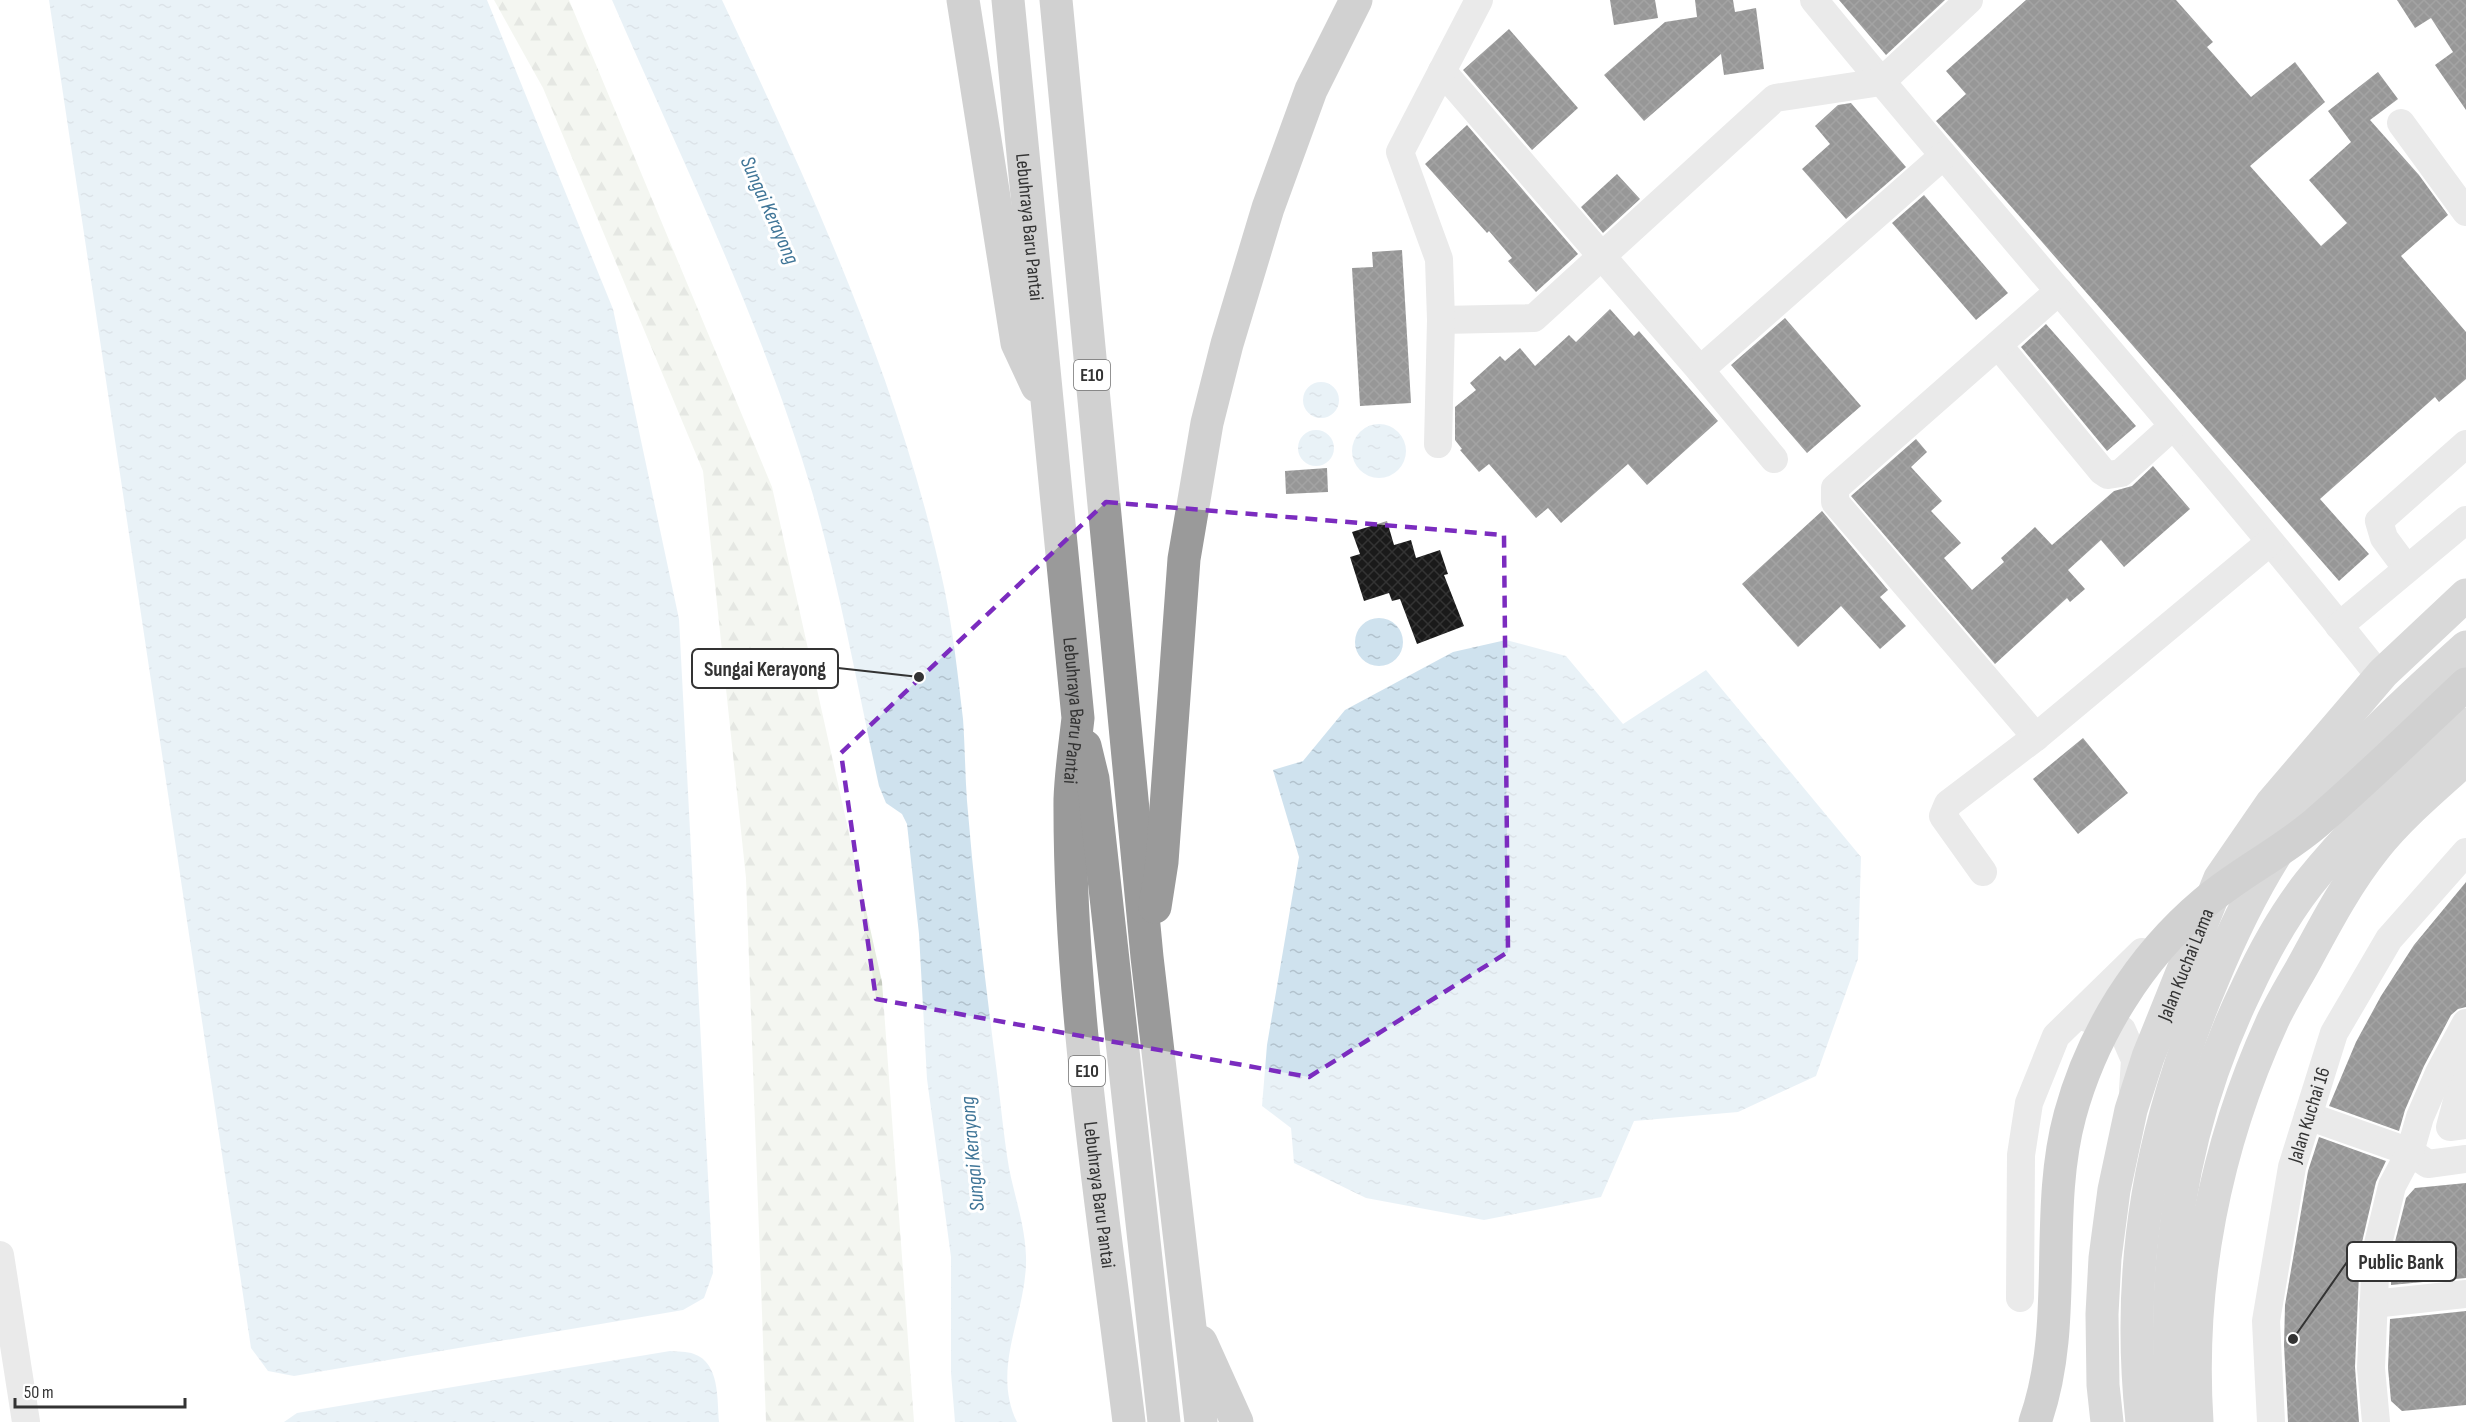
<svg xmlns="http://www.w3.org/2000/svg" width="2466" height="1422" font-family="'Sofia Sans Condensed',sans-serif">
<style>
.forest{fill:url(#forest-firs)}
.water{fill:url(#water-ripples)}
.building{fill:url(#building-cross-hatch)}
.lines{fill:none;stroke-linecap:round;stroke-linejoin:round}
.minor{stroke:#d0d0d0;stroke-width:28}
.major{stroke:#ababab;stroke-width:33}
.highway{stroke:#9a9a9a;stroke-width:33}
.marked{fill:none;stroke:#7b2cbf;stroke-width:4.5;stroke-dasharray:12 8;stroke-linejoin:round}
.labels{text-anchor:middle;stroke-width:6;stroke-linejoin:round;paint-order:stroke}
.shield{fill:#fff;stroke:#707070;stroke-width:1.5}
.shield-label{font-size:18px;font-weight:bold;fill:#333}
.street-label{font-size:20px;fill:#333;stroke:#fff}
.water-label{font-size:21px;font-style:italic;fill:#3f7597;stroke:#fff}
.leader{fill:none;stroke:#333;stroke-width:2}
.callout-dot{fill:#333;stroke:#fff;stroke-width:2}
.callout{fill:#fff;stroke:#333;stroke-width:2}
.callout-label{font-size:21px;text-anchor:middle;font-weight:bold;fill:#333}
</style>
<defs>
<pattern id="forest-firs" width="22" height="20" patternUnits="userSpaceOnUse" patternTransform="scale(1.5)"><rect width="22" height="20" fill="#e6ecdf"/><path d="M5 1l3.5 6h-7zM16 11l3.5 6h-7z" fill="#c6cbc0"/></pattern>
<pattern id="water-ripples" width="26" height="14" patternUnits="userSpaceOnUse" patternTransform="scale(1.5)"><rect width="26" height="14" fill="#cfe2ee"/><path d="M2 4q2-2 4 0t4 0M15 11q2-2 4 0t4 0" fill="none" stroke="#b2c2cd"/></pattern>
<pattern id="building-cross-hatch" width="8" height="8" patternUnits="userSpaceOnUse" patternTransform="scale(1.5)"><rect width="8" height="8" fill="#1a1a1a"/><path d="M0 0l8 8M0 8l8-8" fill="none" stroke="#333"/></pattern>
</defs>
<rect width="100%" height="100%" fill="#fff"/>
<path class="forest" d="M494,0H569L772,487L882,982L914,1422H766L746,878L703,471L543,88Z"/>
<path class="water" d="M49,0H487L613,309L679,619L713,1273L704,1298L683,1310L294,1376L268,1371L251,1348Z
M612,0H722C811,189 900,381 944,587C953,630 958,676 963,719C965,746 965,774 967,801C974,887 984,972 995,1058C1000,1095 1003,1132 1009,1168C1015,1198 1025,1226 1026,1256C1028,1312 990,1367 1017,1422H955L951,1373V1257L927,1079L919,934L907,824L902,814L886,803L879,786C858,689 840,590 813,495C763,324 683,163 612,0Z
M1303 400a18 18 0 1 1 36 0a18 18 0 1 1-36 0Z
M1352 451a27 27 0 1 1 54 0a27 27 0 1 1-54 0Z
M1298 448a18 18 0 1 1 36 0a18 18 0 1 1-36 0Z
M1355 642a24 24 0 1 1 48 0a24 24 0 1 1-48 0Z
M1506,640L1566,656L1623,724L1706,670L1861,857L1858,959L1816,1076L1738,1112L1634,1121L1601,1197L1484,1220L1366,1198L1294,1163L1291,1128L1262,1106L1267,1045L1299,857L1273,770L1303,761L1345,710L1453,652Z
M670,1351C677,1352 687,1351 694,1354C720,1363 717,1399 719,1422H284L297,1413Z"/>
<path class="building" d="M1610,0H1655L1658,18L1614,25Z
M1695,0H1733L1735,12L1756,8L1764,69L1724,75L1721,54L1644,121L1604,75L1665,22L1697,17Z
M1839,0H1945L1886,55Z
M2026,0H2176L2213,42L2207,47L2251,97L2295,62L2325,102L2250,166L2321,246L2347,223L2309,180L2351,142L2328,111L2378,72L2398,99L2370,120L2419,175L2448,215L2401,256L2466,332V379L2439,402L2435,397L2320,499L2369,554L2339,581L1936,121L1966,94L1946,71Z
M2397,0H2466V110L2435,65L2453,52L2431,18L2415,28Z
M1509,29L1578,108L1532,150L1463,70Z
M1851,103L1906,167L1846,219L1802,169L1830,144L1815,126L1838,105Z
M1467,125L1578,254L1536,292L1508,261L1512,258L1489,231L1487,233L1425,164Z
M1617,174L1640,199L1603,233L1581,207Z
M1924,195L2008,293L1976,320L1892,223Z
M1402,250L1411,403L1360,406L1352,268L1373,267L1372,252Z
M1610,309L1634,336L1639,331L1718,421L1647,485L1628,464L1561,523L1548,508L1536,518L1489,464L1479,472L1460,450L1462,449L1455,440V407L1476,390L1470,383L1500,356L1505,361L1520,348L1535,366L1569,335L1576,342Z
M1785,318L1861,406L1807,453L1731,365Z
M2046,324L2136,426L2107,451L2021,347Z
M1916,439L1927,452L1911,467L1942,501L1931,511L1961,543L1944,558L1972,590L2004,562L2001,558L2035,527L2052,545L2114,491L2132,486L2153,466L2190,509L2124,567L2101,540L2068,570L2085,589L2070,602L2067,598L1995,664L1851,496Z
M1327,468L1328,492L1286,494L1285,471Z
M1822,511L1888,590L1880,597L1906,626L1880,649L1841,606L1798,647L1742,584Z
M1387,521L1394,545L1411,540L1416,558L1440,550L1448,574L1444,575L1464,626L1417,644L1400,599L1392,601L1389,593L1364,601L1350,557L1360,554L1352,532Z
M2083,738L2128,793L2078,834L2033,779Z
M2466,882V1007L2458,1009L2451,1015L2424,1066L2405,1110L2399,1131L2329,1106L2356,1042L2381,996L2414,945Z
M2319,1137L2386,1161L2376,1182L2360,1251L2355,1367L2359,1422H2288L2284,1345L2285,1305L2308,1171Z
M2466,1183V1278L2391,1285L2392,1254L2406,1198L2415,1188Z
M2466,1311V1405L2402,1411L2391,1401L2388,1368L2390,1319Z"/>
<g class="lines">
<g class="minor">
<path d="M1814,0C1998,225 2193,442 2374,669L2383,673"/>
<path d="M1442,71L1700,370"/>
<path d="M2401,123L2466,212"/>
<path d="M1441,320L1534,318L1775,98L1881,82L1969,0"/>
<path d="M1998,345L2102,471L2108,475L2121,473L2173,426"/>
<path d="M1438,444L1441,320L1439,259L1400,152L1479,0"/>
<path d="M1774,459L1700,370L1943,156"/>
<path d="M2407,569L2384,538L2379,521L2466,444"/>
<path d="M2339,626L2466,520"/>
<path d="M2036,737L1835,502V488L2059,291"/>
<path d="M1983,872L1943,816L1948,804L2036,737L2270,542"/>
<path d="M2087,1018L2122,1030L2135,1060L2133,1090"/>
<path d="M2466,1067L2450,1127L2466,1125"/>
<path d="M2308,1116L2410,1152L2428,1164L2466,1159"/>
<path d="M0,1255L26,1422"/>
<path d="M2020,1298L2021,1155L2029,1103L2056,1036L2142,952"/>
<path d="M2373,1304L2466,1294"/>
<path id="s1" d="M2271,1422L2266,1321L2292,1167L2334,1033L2389,939L2466,852"/>
<path d="M2376,1422L2371,1368L2376,1252L2392,1186L2410,1152L2420,1117L2439,1073L2466,1023"/>
</g>
<g class="major">
<path id="s2" d="M2107,1422L2103,1385L2102,1314L2105,1258L2114,1190L2131,1110L2148,1057L2220,878L2271,804L2383,673L2466,595"/>
<path d="M2142,1422C2125,1263 2151,1125 2213,979C2234,928 2259,877 2291,831C2339,762 2404,703 2466,647"/>
<path d="M2174,1422C2159,1270 2180,1126 2247,988C2264,951 2284,915 2309,883C2356,824 2412,775 2466,724"/>
<path d="M2197,1422C2188,1283 2215,1146 2273,1020C2283,999 2295,980 2306,960C2327,921 2347,883 2375,848C2398,818 2437,785 2466,759"/>
</g>
<g class="highway">
<path d="M963,0L1017,343L1037,386"/>
<path id="s3" d="M1008,0L1078,718C1075,745 1071,772 1070,799C1069,1006 1104,1217 1129,1422"/>
<path d="M1056,0L1147,957L1201,1422"/>
<path d="M1085,746L1093,779L1164,1422"/>
<path d="M1155,907L1162,862L1184,559L1207,423L1227,344L1268,208L1311,90L1356,0"/>
<path d="M1201,1342L1237,1422"/>
<path d="M2035,1422C2070,1324 2043,1215 2070,1115C2092,1034 2140,957 2204,903C2239,873 2281,853 2316,823C2367,779 2416,731 2466,684"/>
</g>
</g>
<path d="M0 0H2466V1422H0ZM1106,502L1504,535L1508,952L1309,1077L876,999L841,753Z" fill="#fff" fill-opacity=".55" fill-rule="evenodd"/>
<path class="marked" d="M1106,502L1504,535L1508,952L1309,1077L876,999L841,753Z"/>
<g class="labels">
<g class="shield">
<rect x="1074" y="360" width="36" height="30" rx="4.5"/>
<rect x="1069" y="1056" width="36" height="30" rx="4.5"/>
</g>
<g class="shield-label">
<text x="1092" y="381">E10</text>
<text x="1087" y="1077">E10</text>
</g>
<g class="street-label">
<text dy="7" stroke="none"><textPath href="#s3" startOffset="228">Lebuhraya Baru Pantai</textPath></text>
<text dy="7" stroke="none"><textPath href="#s3" startOffset="714">Lebuhraya Baru Pantai</textPath></text>
<text dy="7" stroke="none"><textPath href="#s2" startOffset="470">Jalan Kuchai Lama</textPath></text>
<text dy="7" stroke="none"><textPath href="#s1" startOffset="312">Jalan Kuchai 16</textPath></text>
<text dy="7" stroke="none"><textPath href="#s3" startOffset="1200">Lebuhraya Baru Pantai</textPath></text>
</g>
<g class="water-label">
<text transform="translate(770 210) rotate(66)" y="7">Sungai Kerayong</text>
<text transform="translate(972 1154) rotate(-95)" y="7">Sungai Kerayong</text>
</g>
</g>
<path class="leader" d="M919 677L838 668M2293 1339L2347 1262"/>
<g class="callout-dot">
<circle cx="919" cy="677" r="6"/>
<circle cx="2293" cy="1339" r="6"/>
</g>
<g class="callout">
<rect x="692" y="649" width="146" height="39" rx="6"/>
<rect x="2347" y="1242" width="109" height="39" rx="6"/>
</g>
<g class="callout-label">
<text x="765" y="676">Sungai Kerayong</text>
<text x="2401" y="1269">Public Bank</text>
</g>
<path d="M15 1398v9h170v-9" fill="none" stroke="#333333" stroke-width="3"/>
<text x="24" y="1398" font-size="18" fill="#333333" stroke="#ffffff" stroke-width="4.5" paint-order="stroke">50 m</text>
</svg>
